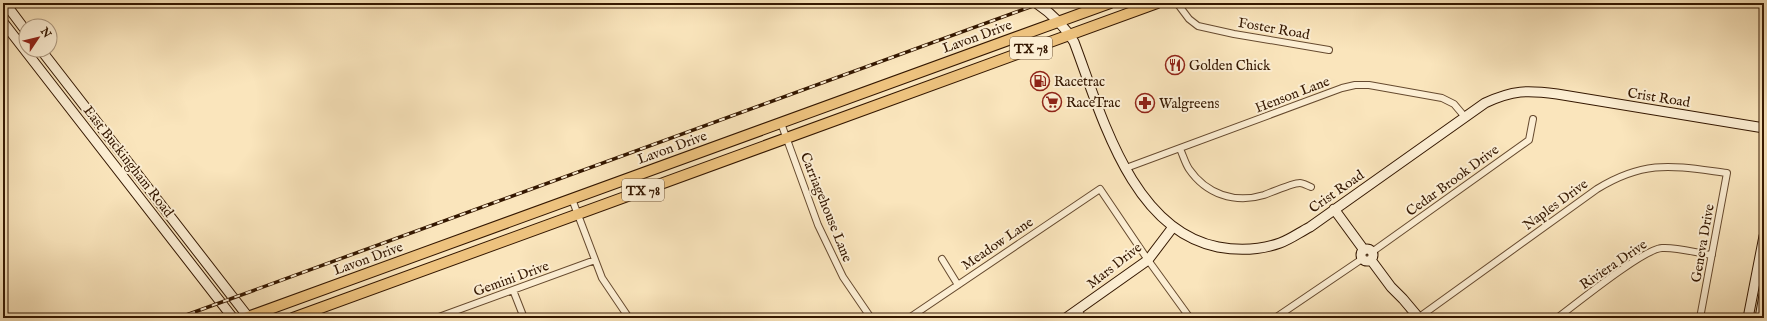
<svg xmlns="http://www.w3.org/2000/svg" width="1767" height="321" font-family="'IM FELL English',serif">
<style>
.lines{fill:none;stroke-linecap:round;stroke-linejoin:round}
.street-casing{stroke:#664a2f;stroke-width:8}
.secondary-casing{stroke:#341700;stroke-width:11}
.primary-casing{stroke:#341700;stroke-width:12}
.street{stroke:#fceed3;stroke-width:6}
.secondary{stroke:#fceed3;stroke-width:9}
.primary{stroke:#edc27e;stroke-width:10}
.rail-casing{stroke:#341700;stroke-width:3.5}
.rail{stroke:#fceed3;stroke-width:2;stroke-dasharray:6;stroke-linecap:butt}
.labels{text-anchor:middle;stroke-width:4;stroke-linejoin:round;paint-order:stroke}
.shield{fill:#fceed3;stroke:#70583f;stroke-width:1}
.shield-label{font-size:13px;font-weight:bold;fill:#341700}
.street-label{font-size:14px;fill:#341700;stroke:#fceed3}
.poi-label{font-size:14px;fill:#341700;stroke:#fceed3;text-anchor:start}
</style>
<rect width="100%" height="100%" fill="#fae5bc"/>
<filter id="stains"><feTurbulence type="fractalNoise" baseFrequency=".005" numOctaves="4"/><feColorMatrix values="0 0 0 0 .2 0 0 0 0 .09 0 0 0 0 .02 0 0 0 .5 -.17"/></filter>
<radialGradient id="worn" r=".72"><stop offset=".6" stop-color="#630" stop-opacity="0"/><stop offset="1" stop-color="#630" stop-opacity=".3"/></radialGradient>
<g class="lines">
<g class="street-casing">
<path id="street" d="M1177,3L1189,19L1198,26L1234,34L1329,50
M781,123L818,225L843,277L871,318
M1180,149C1183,155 1185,163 1189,169C1206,194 1235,204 1264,195C1272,192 1293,183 1300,183C1303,183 1308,186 1311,187
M1126,168L1342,88L1355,85H1369L1442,98L1454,104L1465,117
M572,199L602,278L629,318
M1372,252L1529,140L1533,119
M942,259L958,285
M513,290L524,318
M1078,310L1083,318
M436,318L595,260
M909,318L1100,189L1148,260L1190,318
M1275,318L1362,259
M1418,318L1597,189C1646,159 1673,166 1727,173L1700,318
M1557,318C1576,304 1643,249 1662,248C1678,247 1696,253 1712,255"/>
</g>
<g class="secondary-casing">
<path id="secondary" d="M5,3L26,31
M1036,3C1051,13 1065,27 1074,42C1101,113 1131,230 1218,247C1239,251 1260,250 1280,243C1291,239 1300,232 1310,227L1485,103C1513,90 1527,90 1557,94L1764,128
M3,22L233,318
M41,50L249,318
M1334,209L1364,250
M1361 255a6 6 0 1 1 12 0a6 6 0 1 1-12 0Z
M1371,260L1391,287L1403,299L1419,318
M1066,318L1148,260L1173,227
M1748,318L1764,236
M1760,318L1764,295"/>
</g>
<g class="primary-casing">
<path id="primary" d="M245,318L1110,3
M293,318L1157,3"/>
</g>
<use href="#street" class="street"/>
<use href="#secondary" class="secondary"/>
<use href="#primary" class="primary"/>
<g class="rail-casing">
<path id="rail" d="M178,318L1041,3"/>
</g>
<use href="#rail" class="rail"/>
</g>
<defs>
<g id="restaurant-ring" transform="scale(1)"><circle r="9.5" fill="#fceed3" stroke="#8f2418" stroke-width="1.5"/><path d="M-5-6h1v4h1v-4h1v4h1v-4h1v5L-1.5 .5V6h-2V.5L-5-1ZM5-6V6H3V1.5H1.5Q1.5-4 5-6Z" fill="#8f2418"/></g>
<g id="fuel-ring" transform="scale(1)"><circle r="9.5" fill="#fceed3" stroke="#8f2418" stroke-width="1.5"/><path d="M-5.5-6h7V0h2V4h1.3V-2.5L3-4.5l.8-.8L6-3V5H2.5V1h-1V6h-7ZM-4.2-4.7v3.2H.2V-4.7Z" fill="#8f2418"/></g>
<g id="supermarket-ring" transform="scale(1)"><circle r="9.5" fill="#fceed3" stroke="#8f2418" stroke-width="1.5"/><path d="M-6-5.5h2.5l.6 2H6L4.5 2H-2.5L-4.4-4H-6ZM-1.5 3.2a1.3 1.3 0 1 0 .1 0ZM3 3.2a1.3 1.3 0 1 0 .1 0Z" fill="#8f2418"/></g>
<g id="pharmacy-ring" transform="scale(1)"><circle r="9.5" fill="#fceed3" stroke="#8f2418" stroke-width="1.5"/><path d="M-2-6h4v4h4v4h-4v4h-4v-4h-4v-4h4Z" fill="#8f2418"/></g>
</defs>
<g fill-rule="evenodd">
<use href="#restaurant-ring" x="1175" y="65"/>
<use href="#fuel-ring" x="1040" y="81"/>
<use href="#supermarket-ring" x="1052" y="102"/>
<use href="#pharmacy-ring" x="1145" y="103"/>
</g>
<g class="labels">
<g class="shield">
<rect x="1010" y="37" width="42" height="22" rx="3"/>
<rect x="622" y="179" width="42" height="22" rx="3"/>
</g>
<g class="shield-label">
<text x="1031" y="53">TX 78</text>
<text x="643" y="195">TX 78</text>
</g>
<g class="street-label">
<text transform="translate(1274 28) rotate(10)" y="5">Foster Road</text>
<text transform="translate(977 36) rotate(-20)" y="5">Lavon Drive</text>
<text transform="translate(1292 94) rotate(-21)" y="5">Henson Lane</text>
<text transform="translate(1659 97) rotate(9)" y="5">Crist Road</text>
<text transform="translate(672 147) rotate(-20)" y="5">Lavon Drive</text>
<text transform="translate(129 161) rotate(52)" y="5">East Buckingham Road</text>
<text transform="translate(1452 180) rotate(-36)" y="5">Cedar Brook Drive</text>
<text transform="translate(1336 191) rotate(-35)" y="5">Crist Road</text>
<text transform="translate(1555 204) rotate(-36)" y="5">Naples Drive</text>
<text transform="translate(827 207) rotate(68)" y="5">Carriagehouse Lane</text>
<text transform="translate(997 243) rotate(-34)" y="5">Meadow Lane</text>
<text transform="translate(1702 243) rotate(-80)" y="5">Geneva Drive</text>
<text transform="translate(368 258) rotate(-20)" y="5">Lavon Drive</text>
<text transform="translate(1613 264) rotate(-34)" y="5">Riviera Drive</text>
<text transform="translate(1114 265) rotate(-38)" y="5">Mars Drive</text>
<text transform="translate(511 278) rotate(-20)" y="5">Gemini Drive</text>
</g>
<g class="poi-label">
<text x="1189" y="70">Golden Chick</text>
<text x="1054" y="86">Racetrac</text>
<text x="1066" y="107">RaceTrac</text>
<text x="1159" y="108">Walgreens</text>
</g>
</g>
<rect width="1767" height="321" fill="none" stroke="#fae5bc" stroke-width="16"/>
<rect x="4" y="4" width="1759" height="313" fill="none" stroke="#341700" stroke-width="2"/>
<rect x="8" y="8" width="1751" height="305" fill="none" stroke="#341700"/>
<g transform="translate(38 38) rotate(55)"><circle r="19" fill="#fceed3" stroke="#ac987f"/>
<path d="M0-3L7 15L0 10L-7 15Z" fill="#8f2418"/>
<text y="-6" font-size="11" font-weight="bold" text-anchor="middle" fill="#341700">N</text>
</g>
<rect width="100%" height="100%" filter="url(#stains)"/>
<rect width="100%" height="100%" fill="url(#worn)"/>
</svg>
